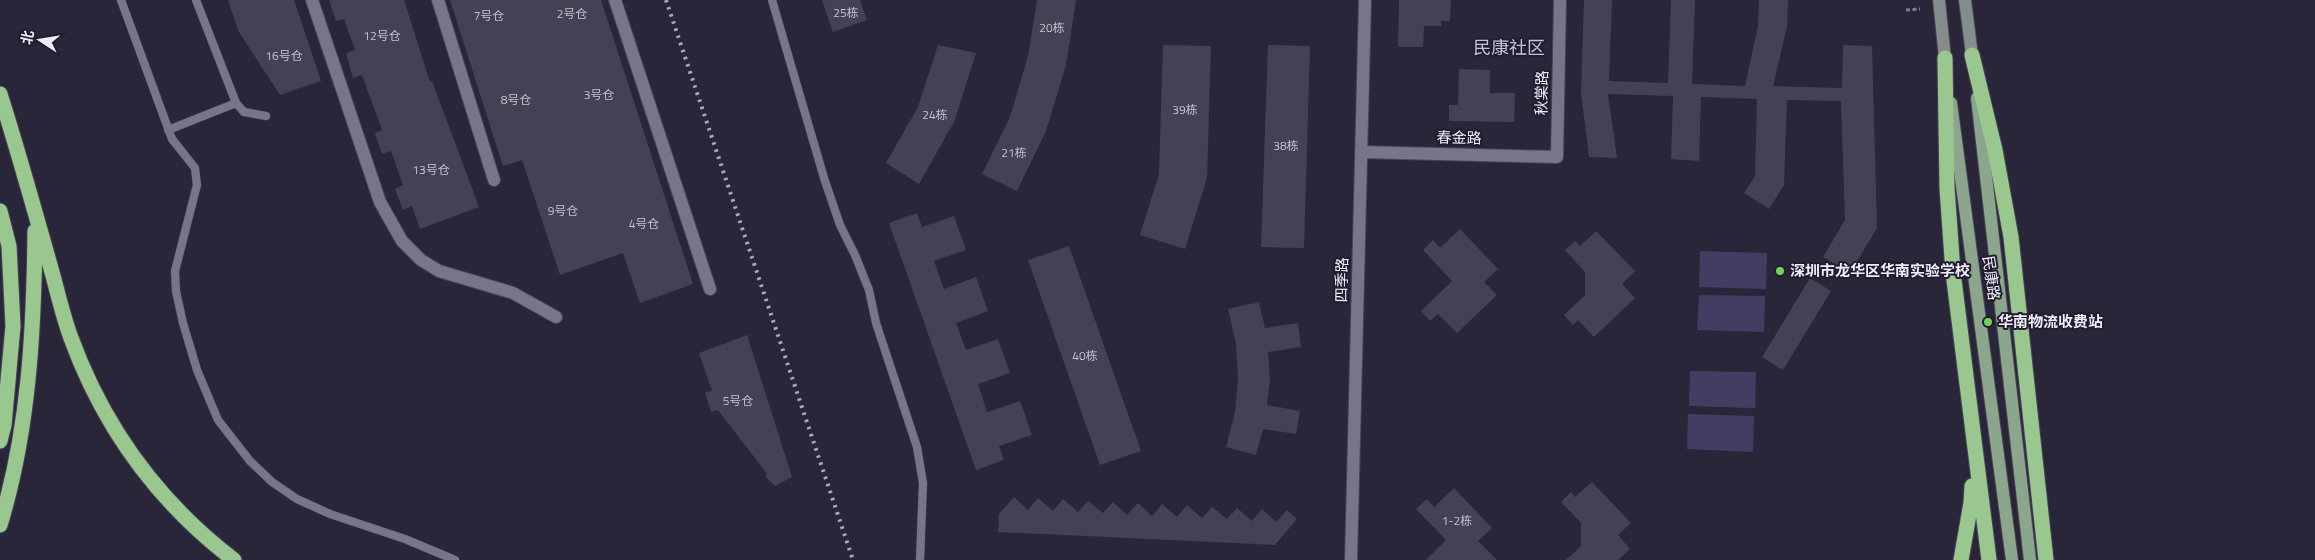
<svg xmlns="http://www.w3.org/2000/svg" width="2315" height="560" font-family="'Titillium Web','Noto Sans SC',sans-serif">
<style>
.green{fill:#453c63}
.building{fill:#454155}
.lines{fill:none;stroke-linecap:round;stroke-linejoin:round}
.service-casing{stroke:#484454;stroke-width:9}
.minor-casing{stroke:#484454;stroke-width:14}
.secondary-casing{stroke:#484454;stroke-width:14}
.primary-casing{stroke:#484454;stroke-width:14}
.motorway-casing{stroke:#484454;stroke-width:17}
.path{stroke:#817e8e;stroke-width:3;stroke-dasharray:4 2.5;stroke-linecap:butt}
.service{stroke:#78748a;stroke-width:8}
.minor{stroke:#78748a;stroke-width:12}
.secondary{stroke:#828d8c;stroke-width:12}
.primary{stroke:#8ca68d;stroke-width:12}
.motorway{stroke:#9ac78f;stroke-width:15}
.rail{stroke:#aba8b7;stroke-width:4;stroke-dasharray:2.5 5;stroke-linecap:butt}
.poi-dot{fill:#74d25c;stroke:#211d2f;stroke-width:2}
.labels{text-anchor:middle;stroke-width:4;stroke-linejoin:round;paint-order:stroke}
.number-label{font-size:12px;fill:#c4c2d1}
.street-label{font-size:15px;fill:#efedfa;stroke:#211d2f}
.poi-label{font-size:15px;font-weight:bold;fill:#efedfa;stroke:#211d2f;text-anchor:start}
.quarter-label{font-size:18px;fill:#c4c0d9;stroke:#211d2f}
</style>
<rect width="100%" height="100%" fill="#2a2639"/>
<path class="green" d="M1700,251L1767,253L1766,289L1699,287Z
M1699,295L1765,296L1764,332L1697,330Z
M1690,371L1756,372L1755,408L1689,406Z
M1688,414L1754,416L1753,452L1687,449Z"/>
<path class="building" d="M228,0H294L321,81L280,95L239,32Z
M329,0H404L430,82L432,81L479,207L420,229L412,206L403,210L395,189L403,185L391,151L382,154L375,133L382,130L362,75L353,78L346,53L355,50L344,19L336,21Z
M450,0H601L693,284L640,303L623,253L560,275L522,160L503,166Z
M822,0H860L867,20L833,32Z
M1037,0H1076L1066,65L1046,131L1017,191L982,174L1010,117L1028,56Z
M1399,0H1451L1450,21H1441V26H1424L1423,47H1398Z
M1584,0H1612L1609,81L1668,83L1671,0H1695L1692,84L1745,86L1758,26L1759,0H1788L1787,27L1773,86L1842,88L1843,45L1872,46L1877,228L1850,273L1823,257L1845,220L1841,101L1787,100L1784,185L1769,209L1744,193L1755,176L1757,99L1701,97L1699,161L1671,159L1673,96L1608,94L1617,158L1589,157L1581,93Z
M938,45L976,53L954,122L919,184L886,163L918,107Z
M1163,45L1211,46L1207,178L1185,249L1140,235L1159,174Z
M1268,45L1310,46L1304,248L1261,247Z
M1459,69L1490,70V93H1515L1514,122L1449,121V105H1458Z
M917,213L922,227L954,216L966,250L934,261L944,289L976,277L988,311L956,323L966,350L998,339L1010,373L978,384L987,412L1020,401L1032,435L999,446L1004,460L976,470L889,223Z
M1460,229L1498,269L1484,282L1497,295L1457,333L1438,314L1430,321L1421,311L1452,281L1423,250L1433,240L1440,248Z
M1596,231L1635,271L1622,284L1635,298L1594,337L1578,320L1573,325L1564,315L1585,295V272L1565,250L1575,241L1580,246Z
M1069,246L1141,451L1100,465L1028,260Z
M1810,278L1831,291L1783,370L1762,357Z
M1259,302L1265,328L1298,323L1301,347L1268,352L1270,378L1267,405L1300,411L1296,434L1263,429L1256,455L1226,447L1235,412L1238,378L1236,344L1228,309Z
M747,335L792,477L775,486L765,476L767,474L718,410L711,412L705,392L712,391L699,353Z
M1592,482L1631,523L1618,535L1630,549L1618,560H1566L1581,546V523L1561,502L1571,492L1575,497Z
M1454,488L1492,528L1478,541L1497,560H1426L1446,540L1416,509L1427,499L1434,507Z
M1014,497L1028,510L1038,498L1053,511L1063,499L1078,512L1088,501L1103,513L1113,502L1127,515L1138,503L1152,516L1162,504L1177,517L1187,505L1202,518L1212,507L1227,519L1237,508L1252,521L1262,509L1276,522L1287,510L1297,519L1275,545L998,532L999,514Z"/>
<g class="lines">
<g class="service-casing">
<path id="service" d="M121,0L172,139L195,168L197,185L175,271L176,291L183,323L197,370L218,420L250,461L272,482L297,499L330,514L405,539L455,560
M196,0L236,103L244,112L266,116
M772,0L824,178L840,225L855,255L869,290L876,323L917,447L923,483L920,560
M168,130L236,103"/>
</g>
<g class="minor-casing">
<path id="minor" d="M312,0L380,202L402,241L421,260L439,271L513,293L556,317
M438,0L494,180
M615,0L710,289
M1361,152L1557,157L1560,0
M1351,560L1365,0"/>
</g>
<g class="secondary-casing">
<path id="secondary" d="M1939,0L1945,58
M1965,0L1972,55"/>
</g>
<g class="primary-casing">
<path id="primary" d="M1977,98L2030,560
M1951,103L2012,560"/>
</g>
<g class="motorway-casing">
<path id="motorway" d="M1972,55L1995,150L2011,237L2046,560
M1945,58L1947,188L1953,272L1989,560
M0,94C18,151 34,208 50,265C57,289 62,314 71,338C104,428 158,502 234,560
M0,211L9,246L13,326L4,425L0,441
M0,525C29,430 34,330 35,231
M1961,560L1971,503L1972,486"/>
</g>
<path class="path" d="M1906,10L1920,9"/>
<use href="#service" class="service"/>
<use href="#minor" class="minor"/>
<use href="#secondary" class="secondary"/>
<use href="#primary" class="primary"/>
<use href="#motorway" class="motorway"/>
<path class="rail" d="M666,0L853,560"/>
</g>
<g class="poi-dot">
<circle cx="1780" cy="271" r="5"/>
<circle cx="1988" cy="322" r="5"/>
</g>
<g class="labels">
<g class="number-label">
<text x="846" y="17">25栋</text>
<text x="572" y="18">2号仓</text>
<text x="489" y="20">7号仓</text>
<text x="1052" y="32">20栋</text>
<text x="382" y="40">12号仓</text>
<text x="284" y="60">16号仓</text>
<text x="599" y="99">3号仓</text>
<text x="516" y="104">8号仓</text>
<text x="1185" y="114">39栋</text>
<text x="935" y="119">24栋</text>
<text x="1286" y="150">38栋</text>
<text x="1014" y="157">21栋</text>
<text x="431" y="174">13号仓</text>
<text x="563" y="215">9号仓</text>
<text x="644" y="228">4号仓</text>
<text x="1085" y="360">40栋</text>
<text x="738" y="405">5号仓</text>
<text x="1457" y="525">1-2栋</text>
</g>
<g class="street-label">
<text transform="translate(1542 93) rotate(-89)" y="5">秋棠路</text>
<text transform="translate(1459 138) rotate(1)" y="5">春金路</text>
<text transform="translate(1991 278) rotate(82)" y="5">民康路</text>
<text transform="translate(1342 280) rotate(-89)" y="5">四季路</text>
</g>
<g class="poi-label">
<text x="1790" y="276">深圳市龙华区华南实验学校</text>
<text x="1998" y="327">华南物流收费站</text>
</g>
<g class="quarter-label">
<text x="1509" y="54">民康社区</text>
</g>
</g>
<g transform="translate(40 40) rotate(282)" stroke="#211d2f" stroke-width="4" paint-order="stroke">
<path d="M0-4L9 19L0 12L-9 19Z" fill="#efedfa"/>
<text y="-8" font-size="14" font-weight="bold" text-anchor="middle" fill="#efedfa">北</text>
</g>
</svg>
